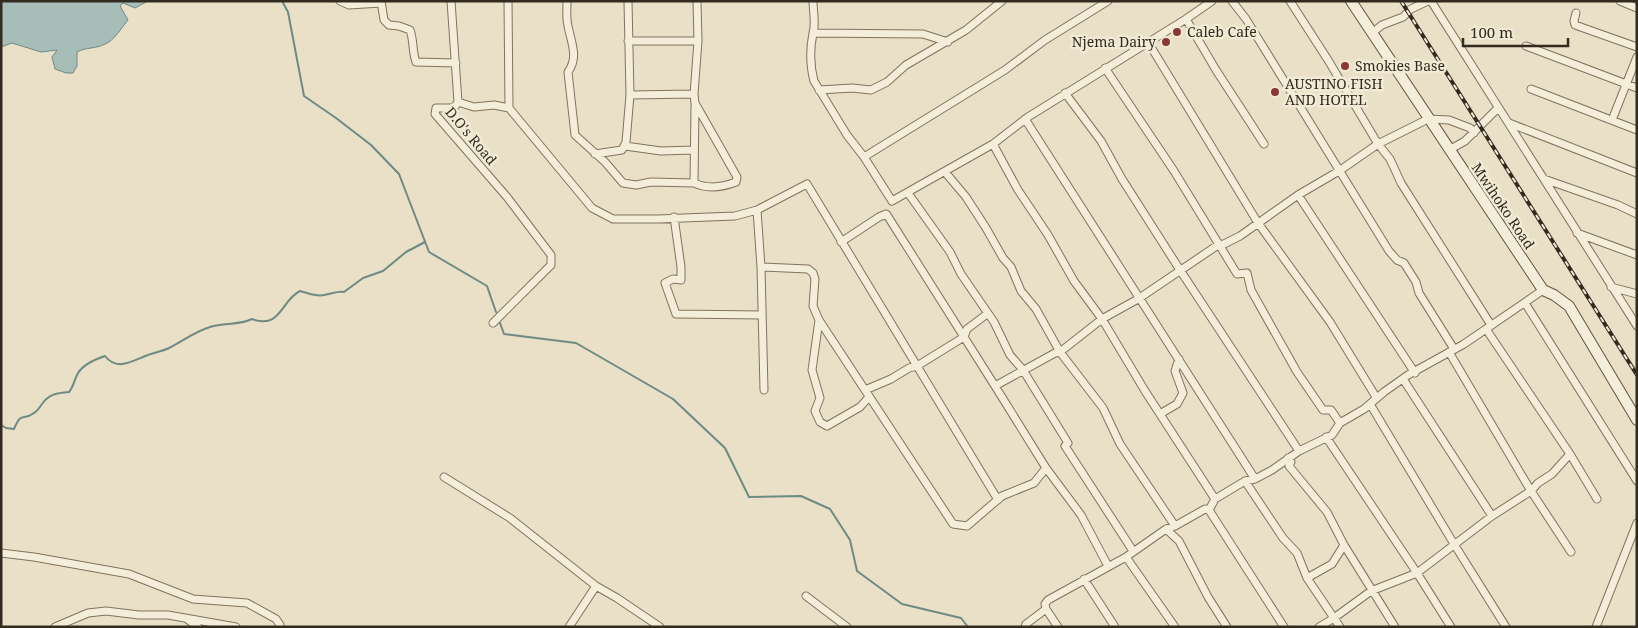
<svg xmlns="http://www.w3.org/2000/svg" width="1638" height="628" font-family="'Noto Serif',serif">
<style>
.water{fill:#a7bdb7;stroke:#6f8a84}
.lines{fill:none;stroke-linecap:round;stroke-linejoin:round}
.stream{stroke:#6f8a84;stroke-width:2}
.street-casing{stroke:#82725e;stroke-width:9}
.secondary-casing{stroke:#645442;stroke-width:12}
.street{stroke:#f4edd9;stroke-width:7}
.secondary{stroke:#f4edd9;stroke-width:10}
.rail-casing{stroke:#342b20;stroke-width:4}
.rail{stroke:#f1ead5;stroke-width:2;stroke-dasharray:5.5;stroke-linecap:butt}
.poi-dot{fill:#8a3836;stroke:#f1ead5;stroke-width:2}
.labels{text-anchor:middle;stroke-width:5;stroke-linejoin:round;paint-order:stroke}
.poi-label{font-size:14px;fill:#342b20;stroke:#f1ead5;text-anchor:start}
.street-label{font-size:14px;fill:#342b20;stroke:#f1ead5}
</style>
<rect width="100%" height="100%" fill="#e9e0c7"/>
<path class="water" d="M1,1H148L135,8L123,3L120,6L128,20C122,27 114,41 105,44C96,49 86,47 77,52V66L73,73H66L55,69L52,57L57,50L41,52L12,43L1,47Z"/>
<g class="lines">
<path class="stream" d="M282,1L288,12L304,96L336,118L371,145L399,174L429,252L487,286L496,312
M500,323L504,334L576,343L673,399L725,448L749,497L801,496L830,509L850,540L857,571L902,604L961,618L968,627
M1,425L6,428L14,429C22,410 22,422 34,413C38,411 39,408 42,404C49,394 57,393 69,392C74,386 74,380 78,373C83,365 96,359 105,356C116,370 129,363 143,357C151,353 161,352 169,348C183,341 194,332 210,327C224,322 238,326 252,319C281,330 281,300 300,291C308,293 316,297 324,295C332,294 336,291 344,292L363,278L383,271L406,252L425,242"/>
<g class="street-casing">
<path id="street" d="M340,1L349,5L381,3
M381,1L384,20L389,25L399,26L410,30C414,41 412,51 416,62L456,63
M451,1L458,102L454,108H436L435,114L507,197L551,255V265L493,323
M508,1L509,108
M567,1C567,9 566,18 568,26C571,42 579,57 568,72L575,135L605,162L623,183L636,185L651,182L694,183C707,189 723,187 736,182L737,177L695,103L694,94L698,41L697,1
M813,1C813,11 816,24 813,33C810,48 810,66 814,81L847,135L864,157L892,201L993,144L1028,117L1186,19L1212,1
M1232,1L1246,19L1389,251L1397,260L1404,263L1416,282L1419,293L1454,349
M1290,1L1328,60L1378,144L1390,159L1401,183L1491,325
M1431,1L1637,326
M1620,1L1637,8
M1576,13L1574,21L1575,25L1637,47
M1186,19L1216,70L1264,144
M813,33L923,34L948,42
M1372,33L1382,25L1403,17L1411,9L1428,1
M628,41H698
M1148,42L1258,223L1330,322L1376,397
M1526,46L1637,88
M1105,68L1174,171L1237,274L1247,273L1251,290L1297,372L1323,410H1331L1340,423
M1531,89L1637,130
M819,90L852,88L871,90L887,82L906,65L966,30L1002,1
M1065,93L1101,141L1122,179L1180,270L1299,451
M630,95L694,94
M458,102L474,107L494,105L509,108L592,208L613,219H658L735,216L757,210L807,184L998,500
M1025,119L1255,479
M1612,120L1637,57
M1509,123L1637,173
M993,144L1018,190L1048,235L1074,281L1102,319L1145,391L1215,499
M625,146L661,151L694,150
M1449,150L1465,141L1498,108
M595,154L622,150L626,142L630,95L628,1
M864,157L1005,70L1045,40L1108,1
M945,172L966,197L986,228L1003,258L1011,267L1021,291L1036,309L1060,352L1103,408L1120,444L1175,526
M1544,179L1618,205L1637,214
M694,183L695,106
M908,193L950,252L961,274L994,322L1010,355L1023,370L1068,443L1065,446L1133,551
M1298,195L1415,373
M757,210L761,267L808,269L813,273L815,279L813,306L819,320L953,524L967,526L1002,496L1034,483L1046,468
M674,217L681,267V280L673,279L665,283L676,314L762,315
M1577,233L1637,255
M841,242L879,217L886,214L887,215L995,386L1055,353L1060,352L1102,319L1138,299L1218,245L1224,244L1240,236L1298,195L1339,171L1378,144L1428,119L1449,120L1470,128L1474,133
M761,267L764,390
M1611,287L1637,294
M1525,303L1637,481
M819,320L812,370L820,398L815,411L820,422L827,426L860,407L869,397
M1486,329L1570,454L1597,499
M1449,352L1531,491L1571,552
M1403,379L1492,516
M995,386L1046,468L1081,515L1108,566
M865,390L891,379L909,368L917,366L964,337L967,329L987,314
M1370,404L1454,544L1506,627
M1160,414L1177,404L1183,393L1175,371L1179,359
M1326,437L1417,573L1451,627
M1288,458L1291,462L1289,466L1327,512L1344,545L1395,627
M444,477L510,518L596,586L569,627
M1245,481L1283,538L1297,553L1307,578L1340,627
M1209,510L1284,627
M1166,529L1179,541L1208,597L1227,627
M1,553L34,557L129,574L193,599L247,603L276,619L280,625L279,627
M1126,557L1175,627
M1307,578L1332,564L1344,545
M1084,579L1115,627
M596,586L617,598L660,627
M806,596L847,627
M187,619L198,627
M55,627L88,613L106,611L139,615H168L236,627
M1025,627L1026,624L1046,609
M1058,627L1046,609L1045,604L1048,600L1126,557L1166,529L1175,526L1205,509L1209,510L1215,499L1245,481L1255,479L1272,470L1299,451L1332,435L1340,423L1364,409L1384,392L1408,375L1464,344L1543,290
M1319,627L1334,618L1371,591L1417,573L1492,516L1531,491L1538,483L1552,474L1570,454
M1596,627L1637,523"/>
</g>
<g class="secondary-casing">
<path id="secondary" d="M1351,1L1543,290L1554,295L1569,306L1637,420"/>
</g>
<use href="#street" class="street"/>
<use href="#secondary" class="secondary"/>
<g class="rail-casing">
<path id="rail" d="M1401,1L1637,375"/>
</g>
<use href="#rail" class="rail"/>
</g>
<g class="poi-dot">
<circle cx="1177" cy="32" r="5"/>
<circle cx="1166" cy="42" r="5"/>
<circle cx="1345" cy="66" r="5"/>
<circle cx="1275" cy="92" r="5"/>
</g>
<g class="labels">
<g class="poi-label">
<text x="1187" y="37">Caleb Cafe</text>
<text x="1156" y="47" text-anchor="end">Njema Dairy</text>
<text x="1355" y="71">Smokies Base</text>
<text x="1285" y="89">AUSTINO FISH<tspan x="1285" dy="16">AND HOTEL</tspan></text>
</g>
<g class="street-label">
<text transform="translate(471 136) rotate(50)" y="5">D.O's Road</text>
<text transform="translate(1503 206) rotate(56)" y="5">Mwihoko Road</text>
</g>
</g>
<rect width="1638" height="628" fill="none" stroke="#342b20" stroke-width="5"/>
<path d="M1463 38v8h105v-8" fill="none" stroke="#342b20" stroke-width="2.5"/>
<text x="1470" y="38" font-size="15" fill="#342b20" stroke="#f1ead5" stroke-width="4" paint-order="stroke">100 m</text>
</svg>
